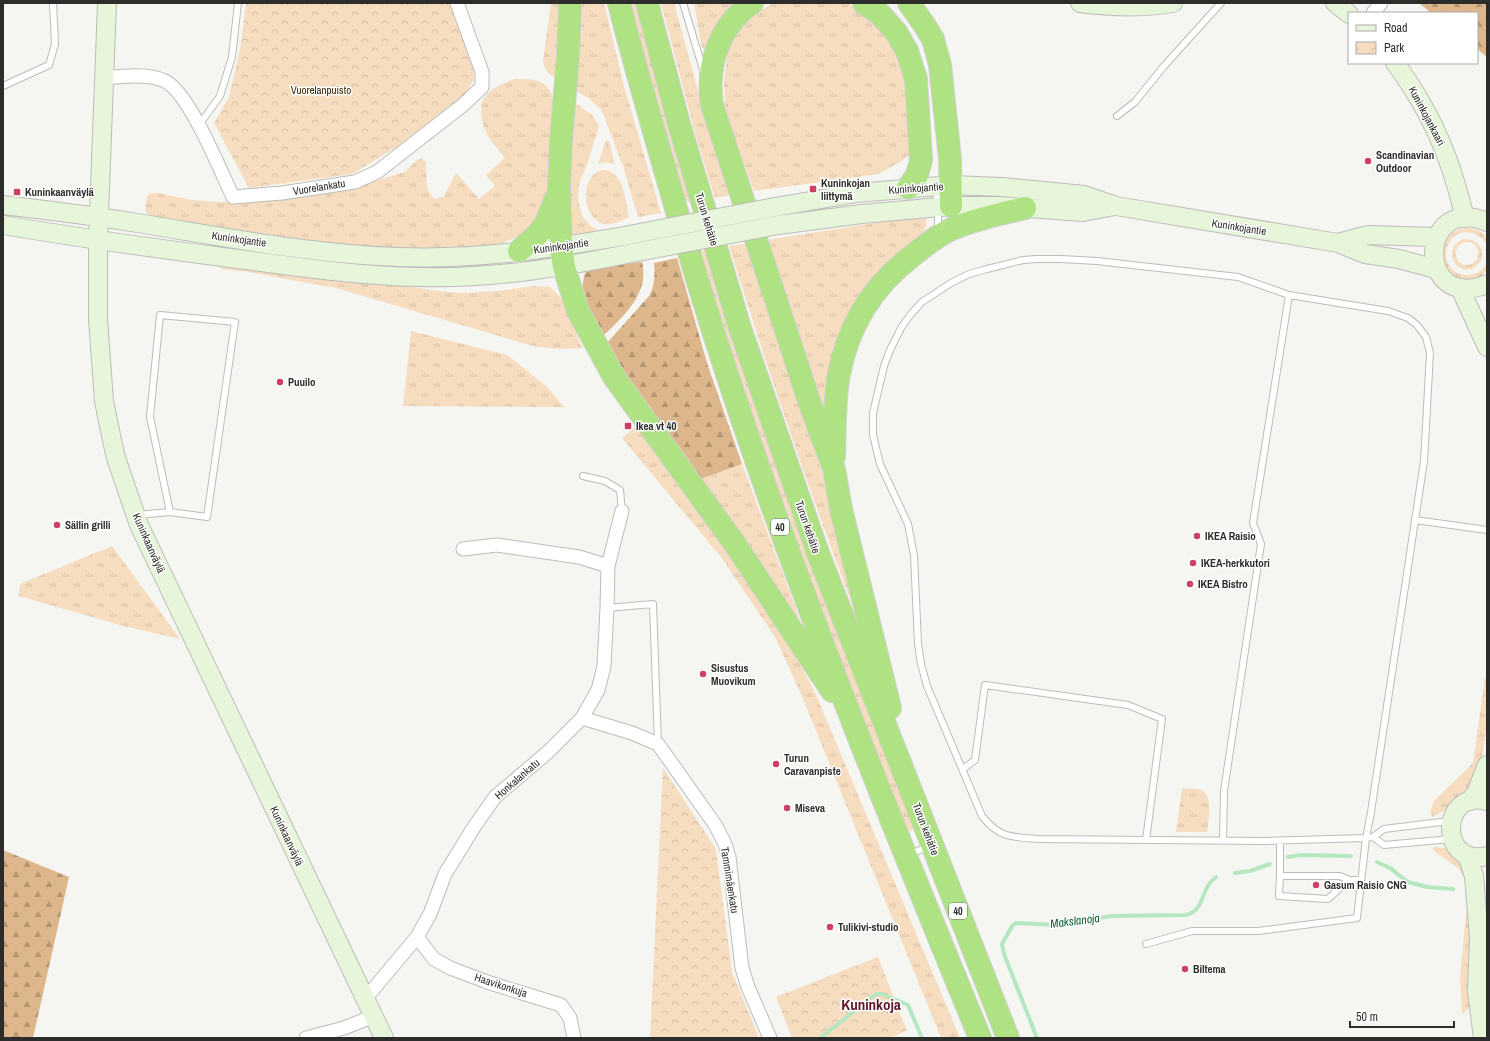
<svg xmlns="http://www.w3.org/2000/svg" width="1490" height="1041" font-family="'Archivo Narrow',sans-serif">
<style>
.grass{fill:url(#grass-tufts);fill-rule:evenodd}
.forest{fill:url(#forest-firs)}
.park{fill:url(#park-crowns)}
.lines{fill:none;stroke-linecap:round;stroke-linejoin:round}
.stream{stroke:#b5e7c1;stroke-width:4}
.lane-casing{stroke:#bcbcb9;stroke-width:8}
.street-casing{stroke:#bcbcb9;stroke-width:15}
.secondary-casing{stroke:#bcbcb9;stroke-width:20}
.highway-casing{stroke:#d1d1d0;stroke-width:24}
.lane{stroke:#fff;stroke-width:6}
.street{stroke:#fff;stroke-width:13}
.secondary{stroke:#e7f6da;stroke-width:18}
.highway{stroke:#afe283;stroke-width:22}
.secondary-bridge-casing{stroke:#bcbcb9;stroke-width:20;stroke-linecap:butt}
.secondary-bridge{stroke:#e7f6da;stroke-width:18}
.poi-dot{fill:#ce3f63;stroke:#fffffe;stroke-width:1.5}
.labels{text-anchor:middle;stroke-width:3;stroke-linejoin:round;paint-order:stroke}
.shield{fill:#fffffe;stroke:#6b6b6a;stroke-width:1}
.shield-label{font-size:10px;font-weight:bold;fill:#2c2c2b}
.park-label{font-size:11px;fill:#3d2300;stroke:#fffffe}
.street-label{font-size:11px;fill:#2c2c2b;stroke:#fffffe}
.poi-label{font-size:11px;font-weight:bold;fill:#2c2c2b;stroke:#fffffe;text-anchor:start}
.water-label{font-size:12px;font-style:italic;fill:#115e31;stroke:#fffffe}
.district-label{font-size:15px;font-weight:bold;fill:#5b1628;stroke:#fffffe}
</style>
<defs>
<pattern id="grass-tufts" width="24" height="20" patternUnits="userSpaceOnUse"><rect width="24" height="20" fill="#f7ddc0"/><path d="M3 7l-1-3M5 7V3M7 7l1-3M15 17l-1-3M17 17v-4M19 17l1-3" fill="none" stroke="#d4bea5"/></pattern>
<pattern id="forest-firs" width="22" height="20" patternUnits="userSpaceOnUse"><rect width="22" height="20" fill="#ddb78b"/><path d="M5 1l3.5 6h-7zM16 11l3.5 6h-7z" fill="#b39572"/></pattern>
<pattern id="park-crowns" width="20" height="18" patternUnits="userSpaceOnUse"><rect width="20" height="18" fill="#f7ddc0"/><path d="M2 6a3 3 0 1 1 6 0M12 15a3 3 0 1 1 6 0" fill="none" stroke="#d4bea5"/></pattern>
</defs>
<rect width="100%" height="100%" fill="#f5f5f2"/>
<path class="grass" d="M551,3H560L558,79C549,75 545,71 543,61Z
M577,3H604L624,86L661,213L638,217L623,166L602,111L591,100L573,89Z
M629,3H636L646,45L692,201L683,203Z
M661,3H674L710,134L731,195L715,198L696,137Z
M694,3H738L706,48H702Z
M774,3H848L866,14L880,26L898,56L904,79L908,106L910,154L900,162L879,174L754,191L734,136L725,106L724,81L728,50L737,33L752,15Z
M515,79C540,79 551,81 555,109L547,201C542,222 522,236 503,243C489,248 472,247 457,249C411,253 364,248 318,242C262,235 206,225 150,216L145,211L147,197L149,194L158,193L192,200L219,202H244L351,188L404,172C410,168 414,160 422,158L426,162C427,175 424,192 435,199L444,196L456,173L479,199L495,186L486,175L505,158C499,150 489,140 485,130C482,123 480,110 482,102C486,91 504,82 515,79Z
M571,100L593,116L599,126L588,162L579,184L578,199L582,216L591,226L603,233L573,236L569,227Z
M606,140L609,141L615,165L607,162L598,164Z
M605,170C625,174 625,201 629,217C621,221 614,225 605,224C580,220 579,171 605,170Z
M926,215V227L923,232L875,276L825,416L766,240Z
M1468,228C1480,230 1487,232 1487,246C1484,239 1478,234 1471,233C1440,227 1437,276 1468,275C1476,275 1484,270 1487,262C1487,270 1486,273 1479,277C1465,284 1455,278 1446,267C1445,266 1443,264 1443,262C1442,260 1442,255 1442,253C1442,237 1453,229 1468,228Z
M1463,239C1473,238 1483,244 1482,255C1482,259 1480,263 1476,266C1459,280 1439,250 1463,239ZM1465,242C1476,242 1481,250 1477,260C1462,276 1445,250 1465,242Z
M749,243L823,477L859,624L807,481L768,368L729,246Z
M708,250L820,586L913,826V829L911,831L906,830L905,828C850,682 791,536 742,387C727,343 713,297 699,252Z
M221,267L251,268L381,282L438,291L462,293L497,291L534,286L550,287L563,300L582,348L554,349L533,346L336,288L249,272L221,269Z
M411,331L507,355L546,386L564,407L403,406Z
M635,427L677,475L784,634L814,690L960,1038H941L801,694L775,637L721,557L622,438Z
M742,464L803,628L701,479Z
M112,546L180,639L120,625L19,596L20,584Z
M1485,677H1487C1487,735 1490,791 1432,817L1430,812L1434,801L1473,763Z
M1182,788C1188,789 1196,788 1201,790C1214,795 1208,822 1207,832H1176Z
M1433,847L1446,848L1459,857L1468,867L1471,910L1469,965V1008L1462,1014L1460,977L1467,904L1466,881L1458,868L1434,851Z"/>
<path class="forest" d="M1419,3H1487V57L1477,49V13H1431Z
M677,258L707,363L742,464L701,479L628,383L607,343L649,296C655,285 655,275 654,263Z
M642,262C650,293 623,317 603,336C590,318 578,296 585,273L598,267Z
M3,850L69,877L33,1038H3Z"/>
<path class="park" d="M246,3H451L475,65L474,79L465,94L398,146L352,174L249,188L214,123L229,97L241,44Z
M663,768L716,849L732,972L759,1038H650Z
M878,957L907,1031L890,1038H792L776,997Z"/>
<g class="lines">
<path class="stream" d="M1288,857L1301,855L1351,856
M1377,862L1392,869L1396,873L1408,882L1427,887L1453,889
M1235,873L1250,871L1270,864
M820,1038L876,994H882L908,1005L922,1038
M1037,1038L1004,954L1002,944L1012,926L1016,923L1055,925L1112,916L1185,915C1202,912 1201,896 1209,884C1211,881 1214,879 1216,877"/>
<g class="lane-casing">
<path id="lane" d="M683,3L704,73
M3,86L49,65L55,44L53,3
M1117,116L1135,102L1164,66L1221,3
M199,125L220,96L232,57L238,3
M936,188L938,207V230
M583,476L605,481L620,490L622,511
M137,515L170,512L207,517L235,322L160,315L150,417L170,512
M1415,520L1487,530
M607,608L653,604L658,744
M963,769L975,760L985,685L1128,705L1162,719L1146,840
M1373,837L1384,845L1451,839
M1223,840L1224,791L1261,544L1253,523L1289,295
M1280,841V876H1340L1349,880H1360
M909,855L929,846
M1280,876L1279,896L1328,899L1349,880
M1146,944L1192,931H1258L1357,918L1366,838L1371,812L1424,461L1430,353L1426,337L1417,325L1408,318L1388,311L1289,295L1238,277L1097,261L1061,259H1037L1023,260L987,269L969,274L951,283L922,302L911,314L901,328L890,350L884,366L873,413V435L880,464L908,524L914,555L918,643L921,664L927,686L982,816C999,838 1012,837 1038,839L1265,841L1366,838L1373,837L1384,829L1449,821"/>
</g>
<g class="street-casing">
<path id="street" d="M1373,13L1381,3
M104,78C121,76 149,73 165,81C190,94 220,170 233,197L282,193L355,182L377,172L463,105L482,87V72L457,3
M463,549L497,545L579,557L608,566
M582,718L632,733L658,744L716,826L725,844L729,857L742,968L748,987L770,1038
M417,937L434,959L450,968L490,983L561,1005L570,1018L574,1038
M365,999L417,937L430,914L445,874L474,827L495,797L548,752L582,718L598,690L604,666L607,608L608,566L622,511
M306,1038L344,1028L374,1016"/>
</g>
<g class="secondary-casing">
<path id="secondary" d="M107,3L98,240V319L104,401L109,426L116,458L139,525L384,1038
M1080,3C1111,7 1143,8 1173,3
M1335,3L1349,14
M1395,63C1404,74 1411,86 1419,99C1442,138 1454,173 1465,218
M3,205C46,210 88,215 131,222C219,236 309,254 399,257C474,260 549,249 624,236
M775,207L857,193L951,185L1002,187L1084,195L1116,206L1338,243L1365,254L1399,259L1436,269
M1487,222C1417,193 1416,313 1487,284
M3,225C81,238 159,249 238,259C298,267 359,276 420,277C491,279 558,268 627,254
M778,225L862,214L951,206H999L1083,212L1115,206
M1338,243L1368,235L1437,237
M1460,288L1487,347
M1470,801L1476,793L1487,765
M1487,801C1440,788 1438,868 1487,856
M1467,855L1474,876L1479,937L1477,991L1483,1038"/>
</g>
<g class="highway-casing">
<path id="highway" d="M570,3L568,57L561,140L559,189L561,247L564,267L578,311L614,377L735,544L832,691
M619,3C636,71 656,138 675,205C688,249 701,293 715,337C791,575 885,807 980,1038
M647,3L679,124L740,328L819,556L1008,1038
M752,3C719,26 706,65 712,105L810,404L834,469L841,509L890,708
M864,3L880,14L896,32L907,51L916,79L921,160L917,175L908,188
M909,3L925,26L933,39L940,65L950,159L951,206
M519,251L538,234L546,223L556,198
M834,456C835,429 834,401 839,374C848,326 873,286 912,256C925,246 937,235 952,229C975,219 1000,214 1025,208"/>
</g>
<use href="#lane" class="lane"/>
<use href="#street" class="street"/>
<use href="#secondary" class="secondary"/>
<use href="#highway" class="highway"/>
<g class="secondary-bridge-casing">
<path id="secondary-bridge" d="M624,236L775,207
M627,254L778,225"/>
</g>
<use href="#secondary-bridge" class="secondary-bridge"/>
</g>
<g class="poi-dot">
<circle cx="1368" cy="161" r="4"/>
<rect x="809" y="185" width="8" height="8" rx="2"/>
<rect x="13" y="188" width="8" height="8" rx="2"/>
<circle cx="280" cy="382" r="4"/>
<rect x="624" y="422" width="8" height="8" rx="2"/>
<circle cx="57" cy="525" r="4"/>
<circle cx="1197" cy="536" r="4"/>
<circle cx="1193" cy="563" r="4"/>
<circle cx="1190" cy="584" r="4"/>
<circle cx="703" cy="674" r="4"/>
<circle cx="776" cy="764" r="4"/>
<circle cx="787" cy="808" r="4"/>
<circle cx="1316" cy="885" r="4"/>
<circle cx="830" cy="927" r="4"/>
<circle cx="1185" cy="969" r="4"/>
</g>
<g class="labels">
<g class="shield">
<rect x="771" y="519" width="18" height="16" rx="3"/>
<rect x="949" y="903" width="18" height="16" rx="3"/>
</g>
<g class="shield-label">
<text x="780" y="531">40</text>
<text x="958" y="915">40</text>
</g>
<g class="park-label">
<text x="321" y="94">Vuorelanpuisto</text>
</g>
<g class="street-label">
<text transform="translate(1427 116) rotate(62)" y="4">Kuninkojankaari</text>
<text transform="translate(319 187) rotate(-9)" y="4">Vuorelankatu</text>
<text transform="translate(916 188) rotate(-4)" y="4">Kuninkojantie</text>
<text transform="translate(707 219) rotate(73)" y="4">Turun kehätie</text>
<text transform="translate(1239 227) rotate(9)" y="4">Kuninkojantie</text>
<text transform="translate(239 239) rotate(8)" y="4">Kuninkojantie</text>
<text transform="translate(561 246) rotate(-8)" y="4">Kuninkojantie</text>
<text transform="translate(808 527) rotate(71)" y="4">Turun kehätie</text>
<text transform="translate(149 543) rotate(66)" y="4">Kuninkaanväylä</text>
<text transform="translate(517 779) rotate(-41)" y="4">Honkalankatu</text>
<text transform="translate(926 829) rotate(69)" y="4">Turun kehätie</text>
<text transform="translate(287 836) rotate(65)" y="4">Kuninkaanväylä</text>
<text transform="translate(730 880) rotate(81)" y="4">Tammimäenkatu</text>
<text transform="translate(501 985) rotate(18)" y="4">Haavikonkuja</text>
</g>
<g class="poi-label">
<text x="1376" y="159">Scandinavian<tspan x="1376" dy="13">Outdoor</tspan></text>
<text x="821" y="187">Kuninkojan<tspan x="821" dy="13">liittymä</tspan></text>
<text x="25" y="196">Kuninkaanväylä</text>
<text x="288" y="386">Puuilo</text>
<text x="636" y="430">Ikea vt 40</text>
<text x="65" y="529">Sällin grilli</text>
<text x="1205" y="540">IKEA Raisio</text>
<text x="1201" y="567">IKEA-herkkutori</text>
<text x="1198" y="588">IKEA Bistro</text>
<text x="711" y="672">Sisustus<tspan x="711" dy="13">Muovikum</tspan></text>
<text x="784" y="762">Turun<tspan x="784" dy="13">Caravanpiste</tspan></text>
<text x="795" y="812">Miseva</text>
<text x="1324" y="889">Gasum Raisio CNG</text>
<text x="838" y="931">Tulikivi-studio</text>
<text x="1193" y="973">Biltema</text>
</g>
<g class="water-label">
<text transform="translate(1075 921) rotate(-7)" y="4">Makslanoja</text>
</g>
<g class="district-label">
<text x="871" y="1010">Kuninkoja</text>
</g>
</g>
<rect width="1490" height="1041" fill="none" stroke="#2c2c2b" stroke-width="8"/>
<rect x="1348" y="12" width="130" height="52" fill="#fffffe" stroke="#ababaa"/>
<rect x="1356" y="25" width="20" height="6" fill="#e7f6da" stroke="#ababaa"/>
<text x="1384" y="32" font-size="12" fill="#2c2c2b">Road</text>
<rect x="1356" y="42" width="20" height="12" fill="url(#park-crowns)" stroke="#ababaa"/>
<text x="1384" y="52" font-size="12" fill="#2c2c2b">Park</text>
<path d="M1350 1021v6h104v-6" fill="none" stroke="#2c2c2b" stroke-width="2"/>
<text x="1356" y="1021" font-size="12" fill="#2c2c2b" stroke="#fffffe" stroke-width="3" paint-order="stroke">50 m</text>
</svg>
